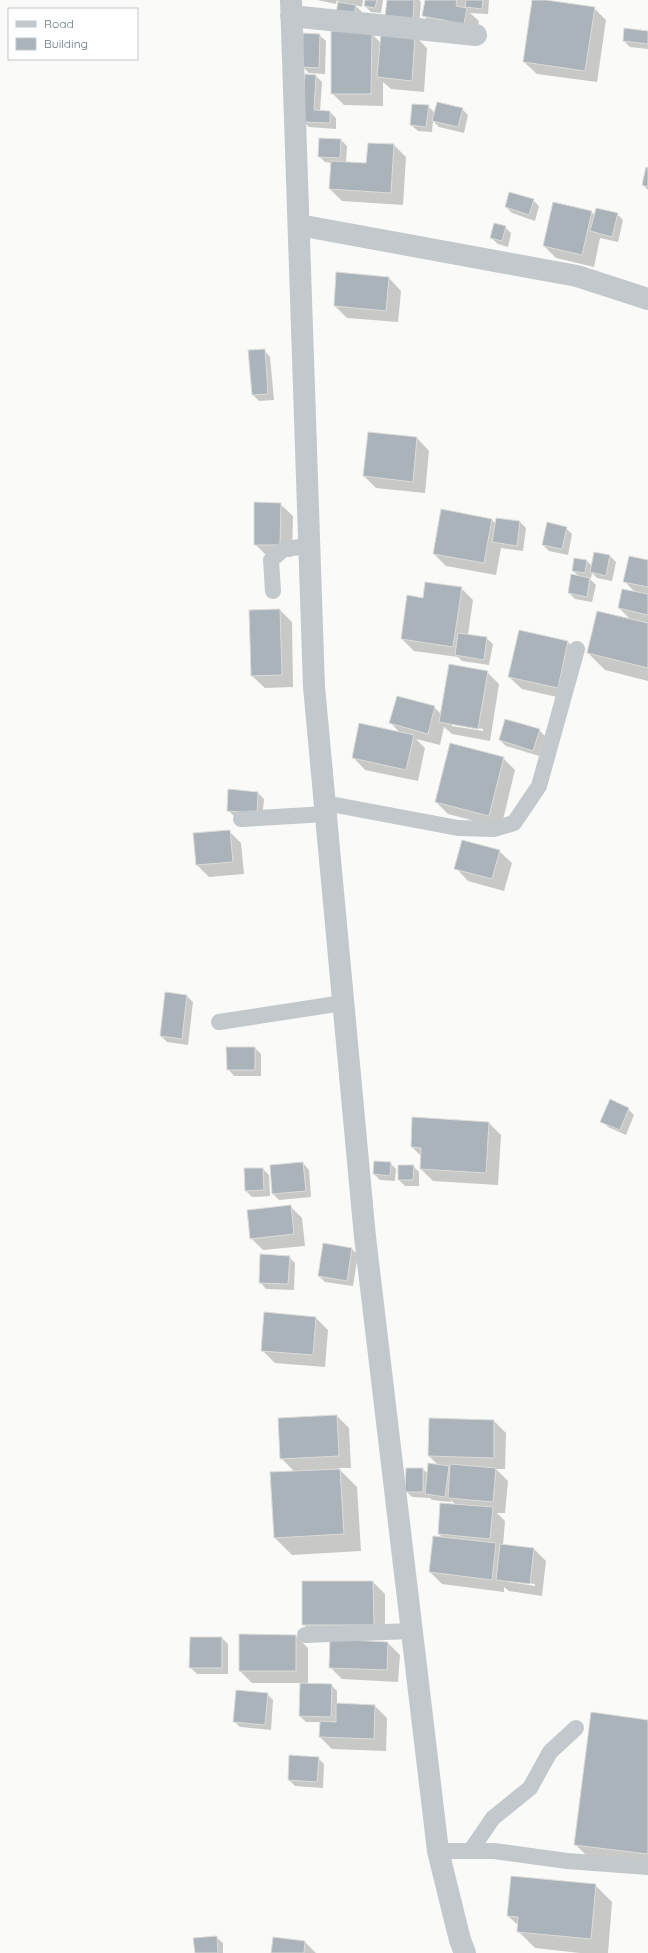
<svg xmlns="http://www.w3.org/2000/svg" width="648" height="1953" font-family="Quicksand,sans-serif">
<style>
.shadow{fill:#0003;fill-rule:evenodd}
.building{fill:#aab3b9;stroke:#dcdcda}
.lines{fill:none;stroke-linecap:round;stroke-linejoin:round}
.lane{stroke:#c3c8cc;stroke-width:16}
.street{stroke:#c3c8cc;stroke-width:22}
</style>
<rect width="100%" height="100%" fill="#fafaf8"/>
<path class="shadow" d="M317,0H337L336,4Z
M337,0H363L362,7L355,5L362,12L360,21L337,12L339,2Z
M366,0H383L381,13L371,12L365,6Z
M388,0H419L421,2L419,25Z
M426,0H489L488,14L470,13L479,21L476,36L435,28L423,15Z
M533,0L594,8L606,20L597,82L537,74L524,62Z
M648,32V49L630,47L624,41Z
M371,33L381,43L415,36L427,48L424,92L391,89L383,82V106L344,105L332,93Z
M319,35L326,41L325,74L309,73L303,67Z
M316,76L322,82L320,112H330L336,118V129L309,127L303,121Z
M428,106L435,113L462,109L468,115L464,133L439,127L433,121L432,132L418,131L411,125Z
M341,140L347,146L346,163L367,164L394,145L406,157L403,205L342,201L330,189L332,163L325,162L319,156Z
M648,169V190L643,185Z
M533,200L539,206L535,221L512,213L506,207Z
M591,212L595,215L617,214L623,220L618,242L600,238L594,267L556,258L544,246Z
M505,227L511,233L508,247L498,244L491,238Z
M389,278L401,291L398,322L347,318L335,306Z
M264,350L270,357L274,400L259,401L253,395Z
M369,433L417,438L429,451L425,493L376,488L364,476Z
M280,504L293,516L292,557L267,556L255,544Z
M492,520L496,524L520,522L526,528L523,551L501,548L496,575L446,566L434,554Z
M566,528L572,534L568,555L549,551L543,545Z
M610,556L616,562L612,581L597,578L592,573L591,578H589L596,585L592,602L575,599L569,593L580,577L573,571L587,561L592,566Z
M648,561V681L605,670L588,653L631,620L619,608L636,593L624,581Z
M461,588L473,600L468,635L486,638L493,644L489,665L462,661L458,657L414,651L402,639L424,599Z
M280,610L292,622L293,687L265,688L252,676Z
M568,642L580,654L570,700L522,689L509,677Z
M487,672L499,684L490,741L452,734L444,727L440,745L416,739L425,748L418,781L365,770L353,757L400,733L391,723L434,707L441,714ZM452,724L483,729V731L452,726Z
M539,730L545,736L539,756L506,746L500,740Z
M503,758L515,770L501,828L448,814L436,802Z
M258,793L264,799L262,819L234,816L228,810Z
M229,831L241,843L244,874L209,877L197,865Z
M499,851L512,863L504,891L468,881L456,868Z
M187,996L193,1002L188,1045L167,1042L161,1036Z
M227,1048H255L261,1054V1076H234L228,1069Z
M628,1109L634,1115L626,1135L608,1127L602,1121Z
M489,1123L501,1135L498,1185L433,1181L421,1169L422,1157L412,1147Z
M303,1163L309,1170L311,1197L279,1200L273,1194Z
M390,1163L396,1169L395,1181L380,1180L374,1174Z
M413,1166L419,1172V1186H405L399,1180Z
M245,1169H263L269,1175L270,1196L252,1197L246,1191Z
M290,1206L302,1218L305,1246L263,1250L251,1238Z
M352,1249L358,1255L353,1286L325,1282L319,1276Z
M289,1257L295,1263L294,1290L266,1289L260,1282Z
M265,1314L316,1318L328,1330L325,1367L275,1363L262,1350Z
M337,1416L349,1428L351,1468H338L357,1487L361,1551L292,1555L275,1538L295,1472L281,1458Z
M494,1421L506,1433L505,1469H496L508,1481L505,1513H497L505,1521L503,1545L534,1549L546,1561L542,1596L509,1591L504,1587V1592L442,1584L430,1572L443,1538L439,1534L456,1505L451,1500V1502L432,1500L430,1498L412,1497L406,1491L407,1469H423L428,1474L439,1466L429,1456ZM509,1580L535,1584V1586L509,1582Z
M373,1582L385,1594V1637H315L303,1624Z
M240,1635L296,1636L308,1648V1684L331,1685L337,1691V1704L375,1706L387,1718L386,1751L332,1749L320,1737L321,1722H306L300,1716L301,1683H252L240,1671Z
M222,1638L228,1644V1674H197L190,1667Z
M388,1643L400,1655L398,1682L342,1679L330,1667Z
M267,1694L273,1700L271,1730L240,1727L234,1721Z
M648,1721V1869L592,1861L575,1844Z
M290,1756L318,1758L324,1764L323,1788L295,1786L289,1780Z
M595,1885L612,1902L608,1953H580L535,1948L518,1931L519,1926L508,1916Z
M216,1937L223,1943V1953H196Z
M305,1942L316,1953H272Z"/>
<path class="building" d="M365,0H377L375,8L364,6Z
M387,0H414L413,19L385,16Z
M425,0H457L456,6L467,8L464,24L422,16Z
M466,0H483L482,9L465,7Z
M532,0H546L595,7L585,71L523,62Z
M338,2L356,5L354,15L336,12Z
M624,28L648,31V44L623,41Z
M331,31L372,32L371,94H331Z
M381,32L415,35L412,81L377,77Z
M303,33L320,34L319,68L302,67Z
M305,74L316,75L314,110L330,111V123L302,122Z
M437,102L463,108L458,127L432,121Z
M412,104L429,105L426,127L410,125Z
M319,138L341,139L340,158L318,157Z
M368,143L394,144L391,193L329,189L331,161L366,163Z
M646,167L648,168V187L642,185Z
M509,192L534,199L529,215L505,207Z
M553,202L592,211L582,255L543,246Z
M596,208L618,213L612,237L590,231Z
M494,223L506,226L502,241L490,238Z
M336,272L389,277L386,311L334,306Z
M265,349L268,394L252,395L248,350Z
M368,432L417,437L413,482L363,476Z
M254,502L281,503L280,545H254Z
M441,509L492,519L484,563L433,554Z
M496,518L520,521L517,546L492,542Z
M547,522L567,527L562,549L542,545Z
M594,552L610,555L606,576L590,572Z
M629,556L648,560V587L623,582Z
M574,558L587,560L585,573L572,571Z
M571,574L590,578L587,597L568,593Z
M425,582L462,587L453,647L401,639L407,595L423,598Z
M622,589L648,594V615L618,608Z
M280,609L282,675L251,676L249,610Z
M597,611L648,623V668L587,653Z
M519,630L568,641L558,688L508,677Z
M458,633L487,637L484,660L455,655Z
M449,664L488,671L478,729L439,722Z
M397,696L435,706L428,734L389,723Z
M505,719L540,729L533,751L499,740Z
M359,723L414,735L406,770L352,758Z
M450,743L504,757L489,816L435,802Z
M228,789L258,792L257,813L227,811Z
M230,830L233,862L196,865L193,833Z
M462,840L500,850L492,879L454,869Z
M165,992L187,995L182,1039L160,1036Z
M226,1047H255V1070H227Z
M610,1099L629,1108L620,1130L600,1122Z
M412,1117L489,1122L486,1173L420,1169L421,1148L411,1147Z
M374,1161L391,1162L390,1176L373,1174Z
M303,1162L306,1191L272,1194L270,1165Z
M398,1165H414L413,1180H398Z
M244,1168H263L264,1190L245,1191Z
M291,1205L294,1234L250,1239L247,1210Z
M323,1243L352,1248L347,1281L318,1276Z
M260,1254L290,1256L288,1284L259,1283Z
M264,1312L316,1317L313,1355L261,1351Z
M337,1415L339,1456L280,1459L278,1418Z
M429,1418L494,1420V1458L428,1456Z
M428,1463L449,1466L445,1497L425,1494Z
M450,1464L496,1468L493,1502L448,1498Z
M406,1468H423V1492H405Z
M340,1469L344,1534L274,1538L270,1472Z
M440,1503L493,1507L490,1539L438,1534Z
M433,1536L496,1543L492,1580L429,1572Z
M500,1544L534,1548L530,1584L496,1580Z
M302,1581H373L374,1625H302Z
M239,1634L296,1635V1671H239Z
M190,1637H222V1668H189Z
M330,1639L388,1642L387,1670L329,1668Z
M300,1683L332,1684L331,1717L299,1716Z
M236,1690L268,1693L265,1725L233,1722Z
M336,1703L375,1705L374,1739L319,1737L320,1721L336,1722Z
M591,1712L648,1720V1854L574,1845Z
M289,1755L319,1757L317,1782L288,1780Z
M511,1876L596,1884L591,1939L517,1932L518,1917L507,1916Z
M217,1936L218,1953H195L193,1938Z
M273,1937L305,1941L304,1953H271Z"/>
<g class="lines">
<path class="lane" d="M273,591L271,560L284,549L309,546
M325,803L458,828L494,829L514,823L539,786L577,649
M241,819L326,814
M219,1022L343,1003
M305,1635L412,1631
M471,1850L493,1818L530,1788L550,1752L576,1728
M438,1851H494L567,1861L648,1867"/>
<path class="street" d="M291,0L314,687L365,1237L438,1851L460,1940L465,1953
M291,16L476,35
M299,225L577,276L648,299"/>
</g>
<rect x="8" y="8" width="130" height="52" fill="#ffffff" stroke="#c1c8cd"/>
<rect x="16" y="21" width="20" height="6" fill="#c3c8cc" stroke="#c1c8cd"/>
<text x="44" y="28" font-size="12" fill="#657683">Road</text>
<rect x="16" y="38" width="20" height="12" fill="#aab3b9" stroke="#c1c8cd"/>
<text x="44" y="48" font-size="12" fill="#657683">Building</text>
</svg>
